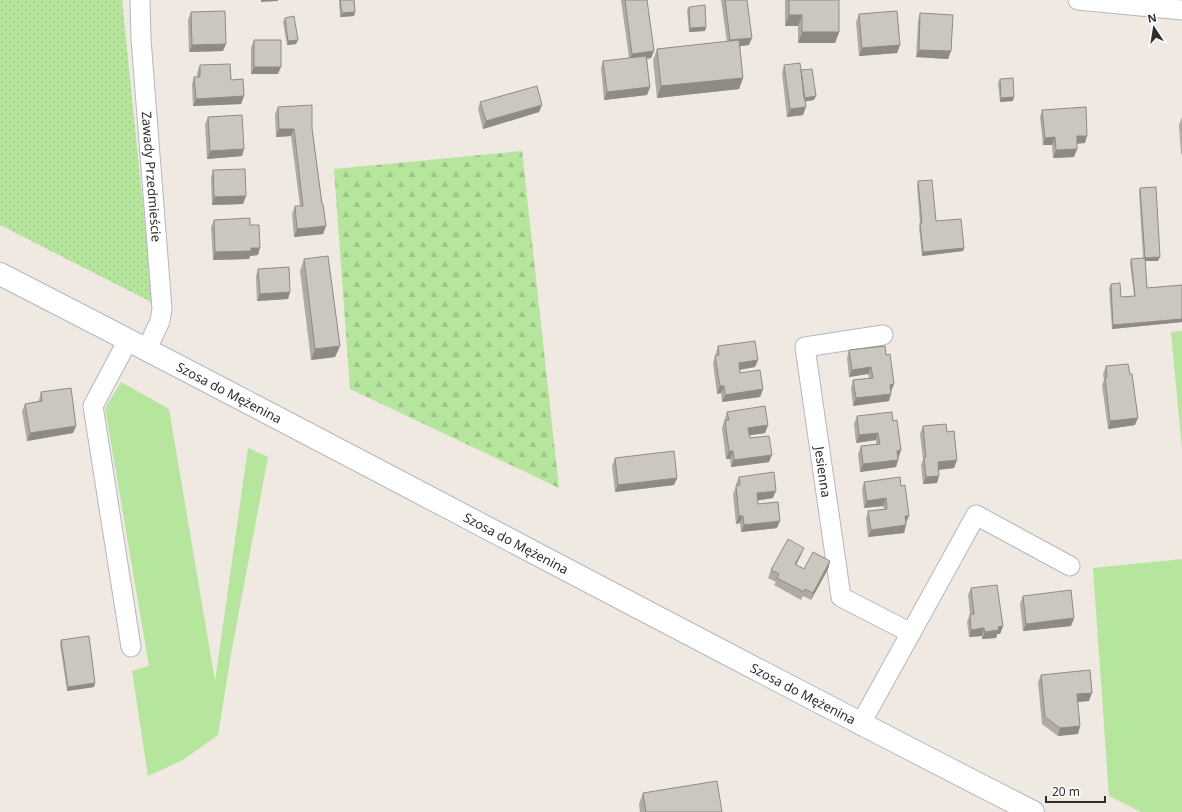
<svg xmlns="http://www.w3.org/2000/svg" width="1182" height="812" font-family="'Noto Sans',sans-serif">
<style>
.grass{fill:#b6e59e}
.forest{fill:url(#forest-firs)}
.garden{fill:url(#garden-dots)}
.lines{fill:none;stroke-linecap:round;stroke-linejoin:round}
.street-casing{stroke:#b4b7c1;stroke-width:21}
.secondary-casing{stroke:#b4b7c1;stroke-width:24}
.street{stroke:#fff;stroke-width:19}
.secondary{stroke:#fff;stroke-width:22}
.wall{fill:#afaba4}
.shaded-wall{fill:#8e8b86}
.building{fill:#cbc7bf;stroke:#8e8b86}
.labels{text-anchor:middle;stroke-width:3;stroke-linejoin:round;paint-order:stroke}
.street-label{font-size:13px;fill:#2e2e2e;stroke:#fff}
</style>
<defs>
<pattern id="forest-firs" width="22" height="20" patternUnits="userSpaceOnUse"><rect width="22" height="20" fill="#b6e59e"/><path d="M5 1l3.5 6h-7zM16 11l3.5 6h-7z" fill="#9dc588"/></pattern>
<pattern id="garden-dots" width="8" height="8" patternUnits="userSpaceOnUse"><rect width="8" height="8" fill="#b6e59e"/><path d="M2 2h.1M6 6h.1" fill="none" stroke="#9dc588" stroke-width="1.8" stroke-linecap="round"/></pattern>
</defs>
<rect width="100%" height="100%" fill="#efe9e1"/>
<path class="grass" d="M1182,331V449L1171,332Z
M121,382L169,409L215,681L248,448L268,457L231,654L218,735L183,760L148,776L132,671L149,666L105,408Z
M1182,559V812H1141L1109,796L1093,568Z"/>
<path class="forest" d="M522,151L559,488L350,389L334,169Z"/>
<path class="garden" d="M0,0H122L153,303L0,225Z"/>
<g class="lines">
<g class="street-casing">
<g id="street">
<path id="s1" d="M140,0L141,39L162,309L160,321L147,349"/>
<path d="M1078,0L1182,10"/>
<path id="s2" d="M883,335L805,347L841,597L911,633"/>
<path d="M128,340L93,406L131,647"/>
<path d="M860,725L976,515L1070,566"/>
</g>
</g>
<g class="secondary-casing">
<g id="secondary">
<path id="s3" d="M0,274C346,451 687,636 1033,812"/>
</g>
</g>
<use href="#street" class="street"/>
<use href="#secondary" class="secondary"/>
</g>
<path class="wall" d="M339,0H354L355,12L354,16L340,17Z
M621,0H647L654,51L651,58L647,59L650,87L647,95L604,100L601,68L603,61L629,58Z
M721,0H747L749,45L740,46L743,78L739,89L657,98L653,60L657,49L727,42Z
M785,0H839V32L835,43H798V26H785Z
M689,7L706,27L705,31L689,32L687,10Z
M191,12L223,51L189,52L188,20Z
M920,13L951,51L948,59L916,57L918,21Z
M859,14L900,45L897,53L859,56L856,22Z
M285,18L296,44L287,45L283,22Z
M254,40L278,74H251V48Z
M200,65L231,80L244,96L241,104L193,106L192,84L194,77H197V73Z
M784,65L801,70L814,100L805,101L803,115L787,117L782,73Z
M1000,79L1013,101L1000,102L998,83Z
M480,102L539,112L483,129L478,109Z
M278,107L312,128L322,204L326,226L323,234L294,237L292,214L295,206H300L291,136L276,137L275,114Z
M1042,110L1085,143H1077V149L1074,157L1053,158L1052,145H1043L1040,117Z
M208,117L242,156L207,159L205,124Z
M1182,117V154H1181L1179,125Z
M213,170L246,196L243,204L212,205L211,178Z
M918,181L936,221L964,248L963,251L922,256L919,227L920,223L917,185Z
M1140,188L1158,261H1145L1147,288L1182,285V322L1112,329L1109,288L1111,284L1121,297L1134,296L1130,263L1131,259L1143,258L1139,192Z
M214,220L250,225L258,255L250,256L249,259L213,260L211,227Z
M304,259L340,346L335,357L311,360L300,271Z
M258,269L290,292L288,299L257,301L256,276Z
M718,346L758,360L755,367L740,370V373L763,389L760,397L722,402L721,393L717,394L713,363Z
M885,346L891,392L889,401L853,406L851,388L853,380L869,378L868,374L849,377L847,358L849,350Z
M1106,366L1135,425L1108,429L1102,385L1104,380L1103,374Z
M41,392L76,426L73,433L27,441L22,411L25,404L39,401V400Z
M727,412L768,425L765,433L749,435L750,438L769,462L731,467L730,459H726L722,428Z
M857,416L893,421L901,450L896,467L860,472L858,454L861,446L876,444V440L856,443L854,424Z
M923,426L947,432L957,460L954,468L939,470L937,483L923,484L921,465L923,459L920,434Z
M615,458L677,478L674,485L615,492L612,466Z
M739,477L773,498L758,500V504L777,528L741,532L740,523L736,524L733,494L736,486V484Z
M900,477L906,523L904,533L868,537L866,519L868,511L884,509L883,506L864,508L862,489L864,482Z
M801,555L796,565L804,569L830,561L828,569L811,600L803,596L801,600L774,585L776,582L768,578L771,570Z
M971,588L1003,626L1000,634H997L996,638L982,639V636L969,637L967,622L970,614L968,595Z
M1023,596L1074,618L1071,626L1023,631L1020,604Z
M61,640L95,683L94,687L67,691L60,644Z
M1041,675L1089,701L1078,702L1080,726L1078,734L1058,736L1042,724L1038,682Z
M643,793L722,812H640L639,804Z"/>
<path class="shaded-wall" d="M261,0H278V1L261,2Z
M355,12L354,16L340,17L342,13Z
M789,15H802L798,26H785Z
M706,27L705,31L689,32L690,28Z
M802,32H839L835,43H798Z
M752,38L749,45L727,48L730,40Z
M298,40L296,44L287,45L288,41Z
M226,44L223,51L189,52L192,45Z
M900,45L897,53L859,56L862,48Z
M919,50L951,51L948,59L916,57Z
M654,51L651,58L629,61L632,54Z
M254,67H281L278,74H251Z
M743,78L739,89L657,98L661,86Z
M650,87L647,95L604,100L607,92Z
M244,96L241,104L193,106L196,99Z
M816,96L814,100L802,102L803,98Z
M1014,97L1013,101L1000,102L1001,98Z
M542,105L539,112L483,129L486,121Z
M806,107L803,115L787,117L790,109Z
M279,129H294L291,136L276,137Z
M1077,136H1087L1085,143L1075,144Z
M1055,137L1052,145H1043L1045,138Z
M244,149L242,156L207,159L210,151Z
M1077,149L1074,157L1053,158L1056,150Z
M246,196L243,204L212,205L214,197Z
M326,226L323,234L294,237L297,229Z
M251,248H260L258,255L250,256L249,259L213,260L215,252Z
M964,248L963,251L922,256L923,252Z
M1160,257L1158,261H1143L1145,258Z
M290,292L288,299L257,301L260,294Z
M1182,319V322L1112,329L1113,325Z
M340,346L335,357L311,360L315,349Z
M758,360L755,367L736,370L739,363Z
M871,367L868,374L849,377L852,370Z
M894,384L891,392L890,385Z
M720,386H724L721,393L717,394Z
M763,389L760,397L722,402L725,395Z
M891,394L889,401L853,406L856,398Z
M1138,418L1135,425L1108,429L1110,421Z
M768,425L765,433L745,436L748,428Z
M76,426L73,433L27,441L30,433Z
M878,433L876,440L856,443L859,435Z
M901,450L898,458L897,451Z
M729,451H733L730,459H726Z
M772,455L769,462L731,467L734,460Z
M898,460L896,467L860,472L863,464Z
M957,460L954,468L935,470L938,462Z
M939,476L937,483L923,484L926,477Z
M677,478L674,485L615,492L618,485Z
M776,491L773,498L754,501L757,493Z
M886,498L883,506L864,508L867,501Z
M739,516H743L740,523L736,524Z
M905,516H909L906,523L902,524Z
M780,521L777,528L741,532L744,525Z
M906,525L904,533L868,537L871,530Z
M804,548L801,555L792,572L795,564Z
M830,561L828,569L811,600L813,593Z
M1074,618L1071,626L1023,631L1026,624Z
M1003,626L1000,634H997L996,638L982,639L985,632L998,627Z
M984,628L982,636L969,637L971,630Z
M95,683L94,687L67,691L68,687Z
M1092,693L1089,701L1075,702L1077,694Z
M1080,726L1078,734L1058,736L1060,728Z"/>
<path class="building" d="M340,0H354L355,12L342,13Z
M625,0H647L654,51L632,54Z
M725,0H747L752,38L730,40Z
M789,0H839V32H802V15H789Z
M705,5L706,27L690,28L689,7Z
M225,11L226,44L192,45L191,12Z
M897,11L900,45L862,48L859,14Z
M920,13L953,15L951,51L919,50Z
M294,16L298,40L288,41L285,18Z
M254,40H281V67H254Z
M739,40L743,78L661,86L657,49Z
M646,56L650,87L607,92L603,61Z
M800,63L806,107L790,109L784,65Z
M230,64L231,80L243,79L244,96L196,99L194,77H200V65Z
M812,69L816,96L804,98L801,70Z
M1013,78L1014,97L1001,98L1000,79Z
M537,86L542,105L486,121L480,102Z
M312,105V128L322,204H323L326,226L297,229L295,206H303L294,129H279L278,107Z
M1086,107L1087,136H1077V149L1056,150L1055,137L1045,138L1042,110Z
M242,115L244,149L210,151L208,117Z
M245,169L246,196L214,197L213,170Z
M932,180L936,221L961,219L964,248L923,252L920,223H922L918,181Z
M1156,187L1160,257L1145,258L1140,188Z
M250,218V225H259L260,248H251V251L215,252L214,220Z
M328,256L340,346L315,349L304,259Z
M1145,258L1147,288L1182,285V319L1113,325L1111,284L1120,283L1121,297L1135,296L1131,259Z
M289,267L290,292L260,294L258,269Z
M755,341L758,360L739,363L740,373L760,370L763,389L725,395L724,386H720L715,356L719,355L718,346Z
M885,346L886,355L890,354L894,384L890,385L891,394L856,398L853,380L873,378L871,367L852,370L849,350Z
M1128,364L1130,374H1132L1138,418L1110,421L1105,378L1107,377L1106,366Z
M71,388L76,426L30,433L25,404L42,401L41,392Z
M765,406L768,425L748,428L750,438L769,436L772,455L734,460L733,451H729L725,421L729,420L727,412Z
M892,412L893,421L897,420L901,450L897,451L898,460L863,464L861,446L880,444L878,433L859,435L857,416Z
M946,424L947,432L954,431L957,460L938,462L939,476L926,477L924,457H926L923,426Z
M674,451L677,478L618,485L615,458Z
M774,472L776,491L757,493L758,504L778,502L780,521L744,525L743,516H739L736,486L740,485L739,477Z
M900,477L901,486L905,485L909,516H905L906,525L871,530L868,511L887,509L886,498L867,501L864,482Z
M788,539L804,548L795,564L804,569L813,552L830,561L813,593L805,589L804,592L777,578L779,574L771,570Z
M997,585L1003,626L998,627L999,630L985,632L984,628L971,630L970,614H974L971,588Z
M1071,590L1074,618L1026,624L1023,596Z
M89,636L95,683L68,687L61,640Z
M1090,670L1092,693L1077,694L1080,726L1060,728L1045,717L1041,675Z
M717,781L722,812H646L643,793Z"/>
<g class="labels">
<g class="street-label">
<text dy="5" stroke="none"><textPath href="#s1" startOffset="177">Zawady Przedmieście</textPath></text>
<text dy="5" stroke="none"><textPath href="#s3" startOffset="258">Szosa do Mężenina</textPath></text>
<text dy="5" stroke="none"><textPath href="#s2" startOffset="205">Jesienna</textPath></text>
<text dy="5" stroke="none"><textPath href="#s3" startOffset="582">Szosa do Mężenina</textPath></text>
<text dy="5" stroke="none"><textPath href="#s3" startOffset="906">Szosa do Mężenina</textPath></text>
</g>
</g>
<g transform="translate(1154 28) rotate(348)" stroke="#ffffff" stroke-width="3" paint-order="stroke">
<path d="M0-3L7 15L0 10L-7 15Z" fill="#2e2e2e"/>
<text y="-6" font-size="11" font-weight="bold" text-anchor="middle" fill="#2e2e2e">N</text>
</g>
<path d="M1046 796v6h59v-6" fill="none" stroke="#2e2e2e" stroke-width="2"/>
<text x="1052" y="796" font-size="12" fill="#2e2e2e" stroke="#ffffff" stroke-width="3" paint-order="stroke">20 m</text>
</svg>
